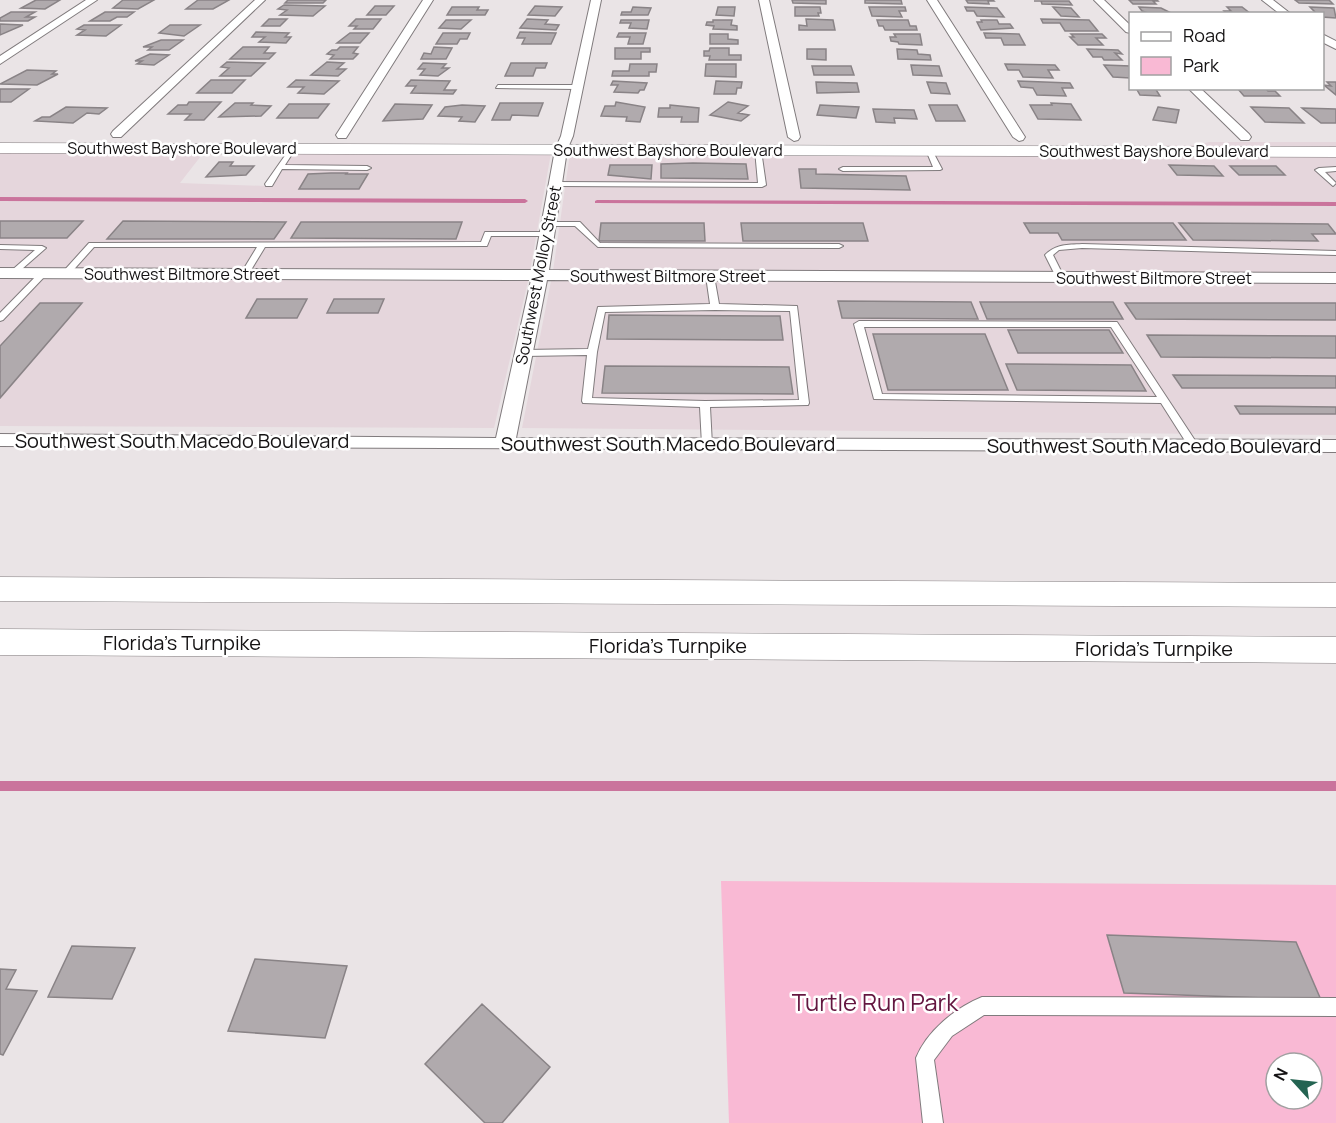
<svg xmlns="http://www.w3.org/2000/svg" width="1336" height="1123" font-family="Manrope,sans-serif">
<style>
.built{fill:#e5d6dc}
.green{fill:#f9b9d4;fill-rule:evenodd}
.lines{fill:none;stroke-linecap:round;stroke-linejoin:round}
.stream{fill:#ca749c;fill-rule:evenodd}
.building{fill:#b0aaad;stroke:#898386;stroke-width:1.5}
.service-casing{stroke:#807b7d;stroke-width:2}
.minor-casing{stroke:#807b7d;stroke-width:2}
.secondary-casing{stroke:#807b7d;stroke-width:1}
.motorway-casing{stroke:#807b7d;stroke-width:1}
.service{fill:#fff;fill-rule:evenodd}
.minor{fill:#fff;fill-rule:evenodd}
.secondary{fill:#fff;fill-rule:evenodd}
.motorway{fill:#fff;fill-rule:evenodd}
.labels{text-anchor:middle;stroke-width:5;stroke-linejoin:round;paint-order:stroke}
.far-street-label{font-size:16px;fill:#141213;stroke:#fff}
.street-label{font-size:20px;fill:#141213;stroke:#fff}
.near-park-label{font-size:24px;fill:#641640;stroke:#fff}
</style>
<rect width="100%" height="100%" fill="#eae4e6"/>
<path class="built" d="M1209,142H1336V148L1054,147L1198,145Z
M0,151L204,152L180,183L266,186L289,152L551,153L530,271L0,268Z
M570,153L1336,155V273L553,271Z
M0,279L528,281L494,428L0,426Z
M551,281L1336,283V435L522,428Z"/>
<path class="green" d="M721,881L1336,885V1123H729ZM1276,1063H1312V1099H1276Z"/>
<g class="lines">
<path class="stream" d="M0,197L525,199L528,201L525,203L0,201Z
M597,200L1336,202V206L595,203V201Z
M0,781H1336V791H0Z"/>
</g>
<path class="building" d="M36,0H60L45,9L21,8Z
M123,0H154L138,9L113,8Z
M198,0H229L213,9H186Z
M288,0H326L323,3H285Z
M792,0H826V4L793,3Z
M865,0H901L902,4L865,3Z
M966,0H993L994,1H988L989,4L968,3Z
M1129,0H1157L1158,1H1153L1156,4H1133Z
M1295,0H1329L1333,4L1299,3Z
M1034,1H1069L1072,5L1042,4L1041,1Z
M284,5L325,6L313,16L280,15L287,10L278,9Z
M375,6H394L386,15H367Z
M535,6L562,7L555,16L528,15Z
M452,7H479L477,10H488L485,15H447Z
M633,7L651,8L648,15H621L622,12H631Z
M718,7H735L734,16L716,15Z
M795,7H820L821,13H818L819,16H795Z
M869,7H905L906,11H899L902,17L872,16Z
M965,7L997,8L1004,17L977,16L974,11H967Z
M1053,7L1071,8L1079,17L1061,16Z
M1139,7L1161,8L1173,14H1151L1142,11Z
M1227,7H1242L1251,14H1227L1224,11H1231Z
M1310,7L1334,8L1336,18L1322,17V14H1317Z
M11,12H35L26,17H35L28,21H0V18Z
M105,12H134L127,17H117L110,21H90Z
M269,19H287L280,26H262Z
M356,19H381L373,29H354L357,26H349Z
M527,19L548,20L545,24L559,25L556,30L520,28Z
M806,19L833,20L835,30H799V25L807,26Z
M1041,19L1089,20L1098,31H1065L1060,23H1043Z
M446,20H471L461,29L439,28Z
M621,20H649L647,29L629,28L631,23H620Z
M713,20H732L731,25L737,26V30L713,29L714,26L706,25L707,22H713Z
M877,20H908L910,26H916L917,30H885L883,26H879Z
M981,20H997L999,24H1010L1013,28L981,30L977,22H982Z
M0,24L23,25L0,35Z
M84,25H121L106,36L77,35L85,30L77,29Z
M170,25H200L184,36L159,33Z
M256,32L289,33L285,37H291L286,43L259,42L265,37H252Z
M520,32L556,33L551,44H522L525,38H517Z
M350,33H369L360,43H337Z
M443,33H470L467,39H460L457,44H436Z
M619,33H646L643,44H628L630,37H617Z
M984,33L1019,34L1025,45H1004L1001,38H986Z
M710,34H728V39L738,40V44H710Z
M894,34H920L922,45L899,44L898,42L891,41L890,37H896Z
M1071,34H1102L1106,38H1096L1103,45H1078L1070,37H1074Z
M161,40H183L169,50H148L152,47H143Z
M243,47H269L264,53H275L269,59H230Z
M340,47H358L353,53L358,54L353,59H330L334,55L327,54L332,50H337Z
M434,47L452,48L446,59H421L424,53L431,54Z
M615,48H650V52H641V59H615Z
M710,48H729V55H741V60H709L710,56H704V51H709Z
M807,49H826V60L807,59Z
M897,49L917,50L918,54L930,55L931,60L898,59Z
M1087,49L1118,50L1122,54L1115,53L1122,60H1104L1102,57H1093Z
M150,54L169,55L154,65L137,64L142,61H135Z
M227,62L265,63L251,76H220L229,68L221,67Z
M327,62L344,63L337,69H346L338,76L311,75Z
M423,63L446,64L442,68H449L438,76L420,75L425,69H418Z
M511,63H547L545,68H536L533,76H505Z
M630,64H657L656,72H649V76H612L613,71H629Z
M706,64H736V77L705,76Z
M1005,64L1055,65L1059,70H1048L1053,78L1023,77L1019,70H1008Z
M911,65L939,66L942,76L913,75Z
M1104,65L1130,66V78L1113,77Z
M812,66H851L854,75H814Z
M27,70L56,71L52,74H58L37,85L0,84Z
M211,80H245L232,93H197Z
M296,80L339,81L324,94L298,93L304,87H288Z
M411,80L450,81L444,90H456L453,94L411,93L416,86H406Z
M613,81L647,83L644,90H640L638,93L614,92L618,85H611Z
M716,81L742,82L741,88H737L736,94H714Z
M1018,81L1070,83L1073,88H1062L1066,96L1037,95L1033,88L1021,87Z
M816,82L857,83L859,92L817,93Z
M927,82L946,83L950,94L931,93Z
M1327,82H1336V95L1324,85L1331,86Z
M1136,88H1155L1160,96L1140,95Z
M1265,88L1268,91H1275L1280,96H1244L1238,89L1228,88Z
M0,89H29L11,102H0Z
M189,102H221L204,120H185L191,114H168L178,105H187Z
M616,102L645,107L640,122L626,121L627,117L601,116L605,106H615Z
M728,102L748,106L738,113L749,115L741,121L710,115Z
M235,103H253L251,105L271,106L261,116L219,117Z
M500,103H543L538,116L512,115L510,120H492Z
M1051,103L1071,104L1081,120L1038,119L1030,105H1052Z
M289,104H329L318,118H277Z
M395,104L432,105L423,119L383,121Z
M462,105L485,106L475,122L459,121L462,117L438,116L445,107Z
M670,105L699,108L698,122H681L682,117H658L659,108H670Z
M820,105L859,107L856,118L817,115Z
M929,105H957L965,121H936Z
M66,107L107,108L99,114L87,113L73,123L35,121L42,117H50Z
M1158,107L1179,110L1176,123L1153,120Z
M1251,107L1289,108L1304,123L1265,122Z
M1302,108L1336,109V123H1321Z
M873,109L914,110L917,119L894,118L895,123L876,122Z
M219,162H233L230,166H254L246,175L206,177Z
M693,163L746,164L748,179L661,178V164Z
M610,165H652L651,179L608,175Z
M1169,165L1214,166L1223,176L1177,175Z
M1230,166H1276L1285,175H1239Z
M799,169H816V174L906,176L910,190L801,188Z
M331,173H347L346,174H368L359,189H299L308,174Z
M0,221H83L67,238H0Z
M123,221L286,222L274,239H107Z
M301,222H462L456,239L291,238Z
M601,223H704L705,241H599Z
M741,223H863L868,241H743Z
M1024,223H1173L1186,240H1062L1058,233H1030Z
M1179,223L1328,224L1336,234H1312L1318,241L1193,240Z
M257,299H307L297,318H246Z
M334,299H384L378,313H327Z
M838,301L971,302L978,319L842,318Z
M980,302H1113L1123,319H987Z
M40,303H82L0,398V346Z
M1125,303H1336V320L1136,319Z
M609,315L780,316L783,340L607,339Z
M1008,330H1109L1123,353H1018Z
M873,334H985L1008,390H888Z
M1147,335L1336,336V358L1161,357Z
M1006,364L1131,365L1146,391L1017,390Z
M605,366L789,367L793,394L602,393Z
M1173,375L1336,376V388H1182Z
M1235,406L1336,407V414H1240Z
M1107,935L1296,942L1321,1000L1124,993Z
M72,946L135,948L112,999L48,997Z
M255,959L347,966L325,1038L228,1031Z
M0,969L16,970L6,989L37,991L3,1055L0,1054Z
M482,1004L550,1067L502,1123H485L425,1064Z"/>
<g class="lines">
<g class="service-casing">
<path id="service" d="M498,85H577L580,87L577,89L496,88Z
M293,146L296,148L285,165L367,166L371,168L367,170L282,169L272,186H266L265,184L291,147Z
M758,148L761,150L766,185L762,187L556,186L552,184L556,182L758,183L755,150Z
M929,148L932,150L942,169L940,170L843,171L839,169L843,167H933L926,150Z
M1336,167V171L1325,172L1336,183L1333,186L1315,170L1319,168Z
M546,222H580L600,243L839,244L843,246L839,248L598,247L575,226H549L545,224Z
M485,232H548L552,234L548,236H491L487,246H484L265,247L248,275L244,278L240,275L257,247H94L68,276L61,274L89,243H92L481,242Z
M1082,244L1336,251V255L1082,248L1059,250L1053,255L1064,277L1057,279L1045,255C1056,244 1067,245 1082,244Z
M0,245L42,246L46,248L14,276L11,275V271L35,250L0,249Z
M40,272L47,274L3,320L0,321V313Z
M710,273L714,276L719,304L797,306L809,403L808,405L710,407L712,445L707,448L702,445L700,407L583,403L582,401L587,355L524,356L519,353L524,350L588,349L598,307L710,304L706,276ZM715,310L790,311L799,400L705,401L592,398L597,352L605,312Z
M859,321L1117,322L1198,445L1197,447H1189L1161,403L874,399L854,324ZM864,327H1111L1157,397L882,394Z
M982,997L1336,998V1016L984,1015L952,1036L934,1060L943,1123H923L916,1058C927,1031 955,1008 982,997Z"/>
</g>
<g class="minor-casing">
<path id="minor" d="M86,0H97L0,64V56Z
M255,0H265L121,137H113L111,134L113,131Z
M423,0H433L346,138H338L336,135Z
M591,0H601L573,136L567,150L549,270L1336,273V283L547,280L516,438L1336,440V452L0,446V434L496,438L531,280L0,278V268L533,270L555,150L561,136Z
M759,0H769L800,137L798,140L794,141L788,137Z
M927,0H937L1025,137L1023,140L1019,141L1013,137Z
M1094,0H1104L1130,25V33L1126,32Z
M1262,0H1273L1291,14H1280Z
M1322,34L1336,41V49L1322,42Z
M1188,88H1200L1249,134L1251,137L1249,140H1241Z"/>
</g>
<g class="secondary-casing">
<path id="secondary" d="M0,143L1336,147V157L0,153Z"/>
</g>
<g class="motorway-casing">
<path id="motorway" d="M0,577L1336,583V607L0,601Z
M0,629L1336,637V663L0,655Z"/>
</g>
<use href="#service" class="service"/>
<use href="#minor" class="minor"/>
<use href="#secondary" class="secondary"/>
<use href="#motorway" class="motorway"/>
</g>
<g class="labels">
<g class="far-street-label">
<text x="182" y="154">Southwest Bayshore Boulevard</text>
<text x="668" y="156">Southwest Bayshore Boulevard</text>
<text x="1154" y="157">Southwest Bayshore Boulevard</text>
<text x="182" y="280">Southwest Biltmore Street</text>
<text transform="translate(538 275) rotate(-79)" y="6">Southwest Molloy Street</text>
<text x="668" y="282">Southwest Biltmore Street</text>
<text x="1154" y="284">Southwest Biltmore Street</text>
</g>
<g class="street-label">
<text x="182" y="448">Southwest South Macedo Boulevard</text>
<text x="668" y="451">Southwest South Macedo Boulevard</text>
<text x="1154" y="453">Southwest South Macedo Boulevard</text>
<text x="182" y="650">Florida's Turnpike</text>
<text x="668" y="653">Florida's Turnpike</text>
<text x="1154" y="656">Florida's Turnpike</text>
</g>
<g class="near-park-label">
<text x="875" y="1011">Turtle Run Park</text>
</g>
</g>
<rect x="1129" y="12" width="195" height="78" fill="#ffffff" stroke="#a1a0a1" stroke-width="1.5"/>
<rect x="1141" y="32" width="30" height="9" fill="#ffffff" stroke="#a1a0a1" stroke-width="1.5"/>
<text x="1183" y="42" font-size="18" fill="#141213">Road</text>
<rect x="1141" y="57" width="30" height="18" fill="#f9b9d4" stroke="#a1a0a1" stroke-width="1.5"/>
<text x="1183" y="72" font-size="18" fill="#141213">Park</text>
<g transform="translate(1294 1081) rotate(297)"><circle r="28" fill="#ffffff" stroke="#a1a0a1" stroke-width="1.5"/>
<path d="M0-4.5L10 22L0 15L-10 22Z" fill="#246452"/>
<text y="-9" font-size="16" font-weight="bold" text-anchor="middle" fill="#141213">N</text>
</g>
</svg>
